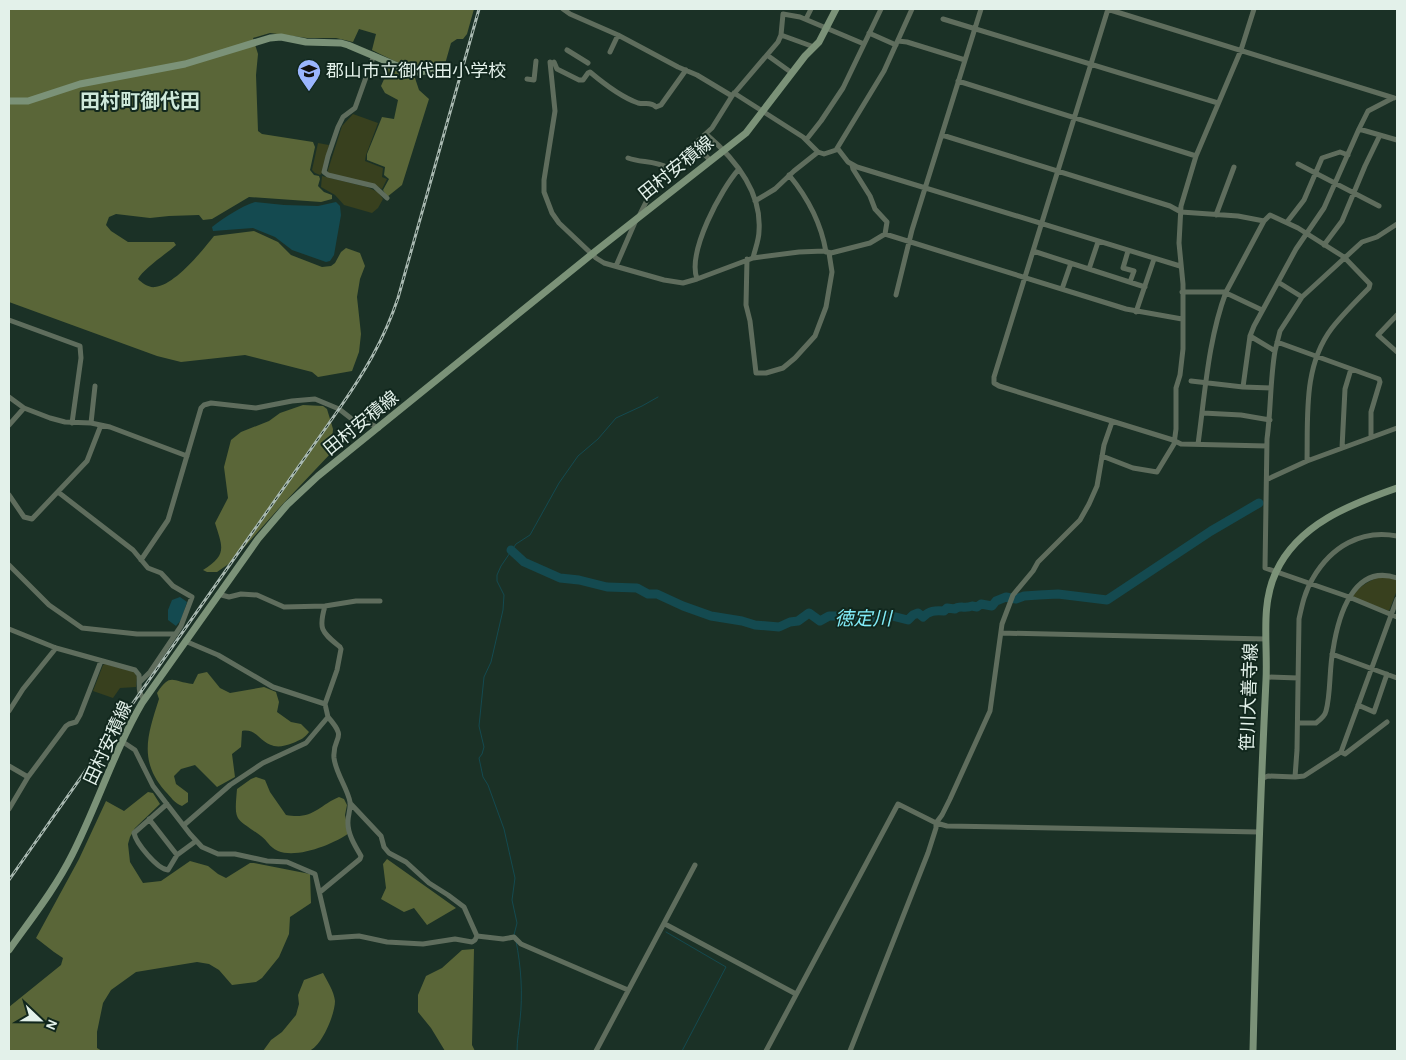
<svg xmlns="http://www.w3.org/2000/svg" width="1406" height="1060" font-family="'Alegreya Sans','Noto Sans JP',sans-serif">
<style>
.green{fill:#38401e}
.forest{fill:#5a6638}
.water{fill:#144a50}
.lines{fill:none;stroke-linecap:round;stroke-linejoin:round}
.stream{stroke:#144a50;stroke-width:1}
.river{stroke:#144a50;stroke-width:9}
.street{stroke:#5f6d5d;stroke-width:5}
.secondary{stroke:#7b9278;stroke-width:7}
.rail-casing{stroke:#a9b9b1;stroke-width:3}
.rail{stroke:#11271d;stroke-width:1;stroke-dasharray:4;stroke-linecap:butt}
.labels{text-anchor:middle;stroke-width:4;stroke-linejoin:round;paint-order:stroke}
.poi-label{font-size:18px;fill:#e3f1ea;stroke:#11271d;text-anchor:start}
.street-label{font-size:18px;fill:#e3f1ea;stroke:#11271d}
.water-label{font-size:19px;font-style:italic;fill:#82ecf8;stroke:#11271d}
.quarter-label{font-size:20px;font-weight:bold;fill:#cde8da;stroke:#11271d}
</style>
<rect width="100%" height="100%" fill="#1b3126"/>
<path class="green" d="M353,114L378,123L366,155L365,161L383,168L382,177L387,179L382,189L377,186L327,173L342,126Z
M318,143L329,145L322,173L320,175L315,173L312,170Z
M322,176L367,187L378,192L383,199L378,208L372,213L344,205L335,195L321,187Z
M1382,576L1397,580V590L1389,611L1352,597C1360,585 1369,581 1382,576Z
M105,664L134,672L137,677L136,687L120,688L113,698L93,691L103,665Z"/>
<path class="forest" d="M9,9H474L467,34L463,39H457L451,43L445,64C412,73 401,64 372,50L376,34L359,29L353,42L336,38H307L270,33L253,38L258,54L256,75L258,131L262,134L313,142L315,147L310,170L314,175L319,176L320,179L318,186L324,192L332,195V199L321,202L249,197L212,219L203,220L199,215L169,216L150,218L116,214L109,217L106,225L111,231L128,242H174L176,245C166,254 143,269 138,279C142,283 149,288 155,287C175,285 202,251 214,236L254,231L278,242L291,255L322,267L331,266L335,263L341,252L346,248L360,253L365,266L360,279L357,297L361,334L359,352L352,371L318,377L312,372L245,355L181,362L157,356L9,302Z
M386,67L415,78L419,90L429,99L402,185L387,197L383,190L389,179L384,175L385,167L367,160V154L382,117L394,119L398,100L385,93L381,86L385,77L383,75Z
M303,405L323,406L327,409L333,429L331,453L281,506L230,563L217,572H207L203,570C227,555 223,548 215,523L228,498L224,467L231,440L241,432L269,421L280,413Z
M207,672L220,688L230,693L264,687L276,692L279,702L277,712L291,722L301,724L309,732C305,738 300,740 293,743C261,756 262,727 242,731L241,747L232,754L235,777L217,787L195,765L181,769L174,776L176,784L188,793V802L182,806C174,803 171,797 165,791C138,760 148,734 159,699L157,693C171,672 172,682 193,684L198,674Z
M256,777L265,780L270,792L286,815C313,820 318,806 339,797L344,799L347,805L345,815L349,833C334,844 297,859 278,851C268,846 268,841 261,836C235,817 234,823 237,789L251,779Z
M148,792L153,793L160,804L135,828L130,837L128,844L130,862L143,883L161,881L190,861L208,866L218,874L226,878L250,863H254L310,874L311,903L290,917L289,934L279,957L262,978L256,982L232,985L219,970L209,964L197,962L136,972L111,990L103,1003L97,1032V1048L102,1051H9V1007L61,965L63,958L54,952L36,938L79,859L106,801L124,811Z
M387,859L456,908L427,925L414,908L404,912L381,899L386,888L383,864Z
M474,949L472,1045L475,1051H445L431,1028L418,1012V995L426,976L442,968L462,950Z
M323,973C327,981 334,991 335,1001C335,1014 322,1046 309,1051C302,1054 272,1051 263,1051L271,1040L282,1032L296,1015L299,1004L298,995L304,980Z"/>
<path class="water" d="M255,202L284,205L318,206L336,202L340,206L341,215L334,255L330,261L326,262L292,250L275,237L253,228L213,231L212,227C225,217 240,207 255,202Z
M180,597L187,602L181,620L176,626L168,620V610L172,600Z"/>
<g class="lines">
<path class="stream" d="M666,932L726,967L682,1051
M514,935L517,923L512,900L515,878L504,829L488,785L483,777L479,758L482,754L484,747L479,726L484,677L491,662L503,610L504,595L497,581V575L501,566L516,544L530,535L559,483L578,456L598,439L616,418L642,406L658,397
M516,941C521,966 523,994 520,1020C519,1031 517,1040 517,1051"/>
<path class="river" d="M511,550L524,562L560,578L579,580L607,587L637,588L648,594H657L683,606L711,616L742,621L755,625L779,627L790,622L798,621L809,613L820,621L829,616H841L852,614L861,619L892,616L908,620L913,615L918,613L923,617C929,611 935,610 944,611L947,608L955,609C959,605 966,609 972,606L977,607L981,604L992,606L996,601L1006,597L1016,599L1024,596L1039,595L1058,594L1107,600L1211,531L1259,503"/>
<path class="street" d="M563,9L570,14L618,35L678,67L697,75L732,96
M1107,9L1394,98
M1108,9L994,377V383L999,386L1173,440L1181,444L1267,446
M806,19L811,9
M943,19L1218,103
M869,33L896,45
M781,35L814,47
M898,41L907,42L965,60
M567,50L588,63
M610,52L618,35
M374,55L355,108L343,117L338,127L328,156L324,172L328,175L374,186L387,198
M767,55L792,73
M550,62L555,111L544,180V192L552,213L559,223L596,258L604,263L664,280L683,283L697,279L753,258L799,252L824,251L831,253L870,243L885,234L887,222L875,209L870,196L853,169L852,165
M554,62L557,69L579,80H583L588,73L590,72C603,83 621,97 638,103C645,105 650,101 656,107L661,105L686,70
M527,79L534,80L536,61
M958,81L1196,156
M734,93L803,137L818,152L824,154L836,150L884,71L912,9
M1359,129L1368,111L1393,98
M706,134C734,158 762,192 759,231C759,240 755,249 753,258
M942,135L1170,206L1181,212L1238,216L1264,221
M806,140L821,121L843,88L881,9
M695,145L710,160
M838,149L848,162L857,167L1180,266
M628,158C641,163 655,160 668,168
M1298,164L1379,206
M789,175C808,198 821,222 826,252
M755,201L775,189L794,171L818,152
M640,214L653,188L665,171L712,128L732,96L778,42L781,35L783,14L800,17L864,44
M1216,215L1234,167
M1287,222L1304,200L1322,158L1340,152L1348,155
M885,234L1126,309L1182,319
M1324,245L1342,221L1365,166L1380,135
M1033,251L1145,287
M1128,251L1123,268L1134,271L1130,282
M747,259L746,305L750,321L756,373H766L783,368L795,358L815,336L826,307L832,272L829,253
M616,266L636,220
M1089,269L1098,242
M697,279C687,252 721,189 739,169
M1278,282L1302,297
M1062,289L1071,263
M1182,292H1224L1262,310
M896,295L912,230L981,9
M1136,312L1154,259
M1397,315L1378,335L1397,352
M9,320L80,346L81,358L72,423
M1250,336L1275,351L1280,331L1302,297L1362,242L1377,237L1397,224
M1277,342L1379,379L1380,382L1371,412V437
M1275,351C1270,380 1271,410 1267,439L1265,568L1349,597L1397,617
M1191,381L1243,387L1271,388
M1243,387L1250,336L1254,326L1296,249L1324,208L1359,129L1397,140
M9,397L24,408L50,418L65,422L91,423L110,427L187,456
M1203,413L1241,415L1270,420
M91,423L95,386
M9,425L24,408
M1198,444C1205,394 1208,340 1226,292L1264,221L1270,215L1298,228L1344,257L1370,284L1369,288C1356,301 1343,314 1332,328C1303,366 1308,416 1307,461L1397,428
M1342,448L1345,389L1351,369
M1102,456L1133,468L1157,472L1174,444L1176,429V388L1180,375L1183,349V284L1179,243L1181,206L1196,156L1241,50L1254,9
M1268,479L1307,461
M58,492L133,550L148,568L161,573L173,586L192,597L181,626L150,672L140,682
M9,495L24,517L32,519L87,461L101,425
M141,560L168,520L201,408L204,405L211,403L256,408L292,401L315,399L339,409L357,423H368L379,428
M9,565L49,605L82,628L137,634H176
M218,594L229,597L241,594L257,595L284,607L325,606L356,601H380
M9,629L56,648L135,670L139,675C140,683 137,693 144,699
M1001,633L1266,639
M185,641L218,655L273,687L325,704
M1332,654L1397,678
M1267,677L1298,678
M1358,705L1374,712L1387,674
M9,711L23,689L56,648
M1298,723H1316C1320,720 1325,716 1326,711C1331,693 1329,669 1333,650C1338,617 1353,563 1397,578
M123,742L135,750L153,786L190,834L202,847L218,854H235L267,861L287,862L315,874L330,938L359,936L387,942L423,944L455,939L472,942L475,940L477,936L503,939L514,937L521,944L628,990
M1341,752L1345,754L1387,722
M9,766L28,777L66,726L69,724L76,722L80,715L101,661
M1295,777L1304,776L1341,752L1397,599
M1261,779L1268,776L1295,777L1297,750L1299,619C1302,605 1305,591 1313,578C1331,547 1361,529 1397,536
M350,803L381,836L384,847L389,853L406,862L429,883L448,895L464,907L477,936
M167,804L134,833C136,843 157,869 168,870L177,855L196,841
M9,809L28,777
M149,819L177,855
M184,825L230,785L263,763L306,743L328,717L325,704L337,670L341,649L340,647C322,632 318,630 325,606
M320,892L360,859L361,856C355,846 347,833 348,821C348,815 351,808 350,802C347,787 336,774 334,758C332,735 349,741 328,717
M665,924L796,994
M596,1051L695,865
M766,1051L898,804L936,823L947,826L1259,832
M850,1051L928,853L936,828V823L942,815L950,799L990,711L1002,624L1013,595L1033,571L1038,562L1080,520L1089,504L1097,486L1104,445L1112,422"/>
<path class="secondary" d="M9,101H28L80,84L185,64L270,38L281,37L306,42L341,43L348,45L407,70L418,72L444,69
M9,950C31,919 55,889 72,855C97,806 114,751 142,703L258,539L287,505L318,476L592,254L746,133L805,56L819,42L836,9
M1253,1051C1256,927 1260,804 1266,680C1268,644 1260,606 1276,572C1298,524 1351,504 1397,488"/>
<g class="rail-casing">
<path id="rail" d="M9,880L339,409C364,373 384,340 398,298L479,9"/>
</g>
<use href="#rail" class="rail"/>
</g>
<defs>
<g id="school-pin" transform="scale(1.25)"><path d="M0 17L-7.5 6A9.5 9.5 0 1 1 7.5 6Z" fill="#9ab5fd" stroke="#11271d"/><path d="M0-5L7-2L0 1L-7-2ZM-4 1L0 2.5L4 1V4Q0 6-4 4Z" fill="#111"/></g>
</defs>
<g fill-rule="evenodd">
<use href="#school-pin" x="309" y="71"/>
</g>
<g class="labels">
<g class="poi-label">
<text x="326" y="77">郡山市立御代田小学校</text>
</g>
<g class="street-label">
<text transform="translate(676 168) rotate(-39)" y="6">田村安積線</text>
<text transform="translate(361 423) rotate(-39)" y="6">田村安積線</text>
<text transform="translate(1249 697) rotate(-88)" y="6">笹川大善寺線</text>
<text transform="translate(108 743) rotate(-65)" y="6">田村安積線</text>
</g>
<g class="water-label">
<text x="863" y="625">徳定川</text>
</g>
<g class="quarter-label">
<text x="140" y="108">田村町御代田</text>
</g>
</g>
<rect width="1406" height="1060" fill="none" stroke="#e3f1ea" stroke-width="20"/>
<g transform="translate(40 1020) rotate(112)" stroke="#11271d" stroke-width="4" paint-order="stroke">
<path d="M0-4L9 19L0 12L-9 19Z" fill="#e3f1ea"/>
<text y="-8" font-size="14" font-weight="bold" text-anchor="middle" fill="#e3f1ea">N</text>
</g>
</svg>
